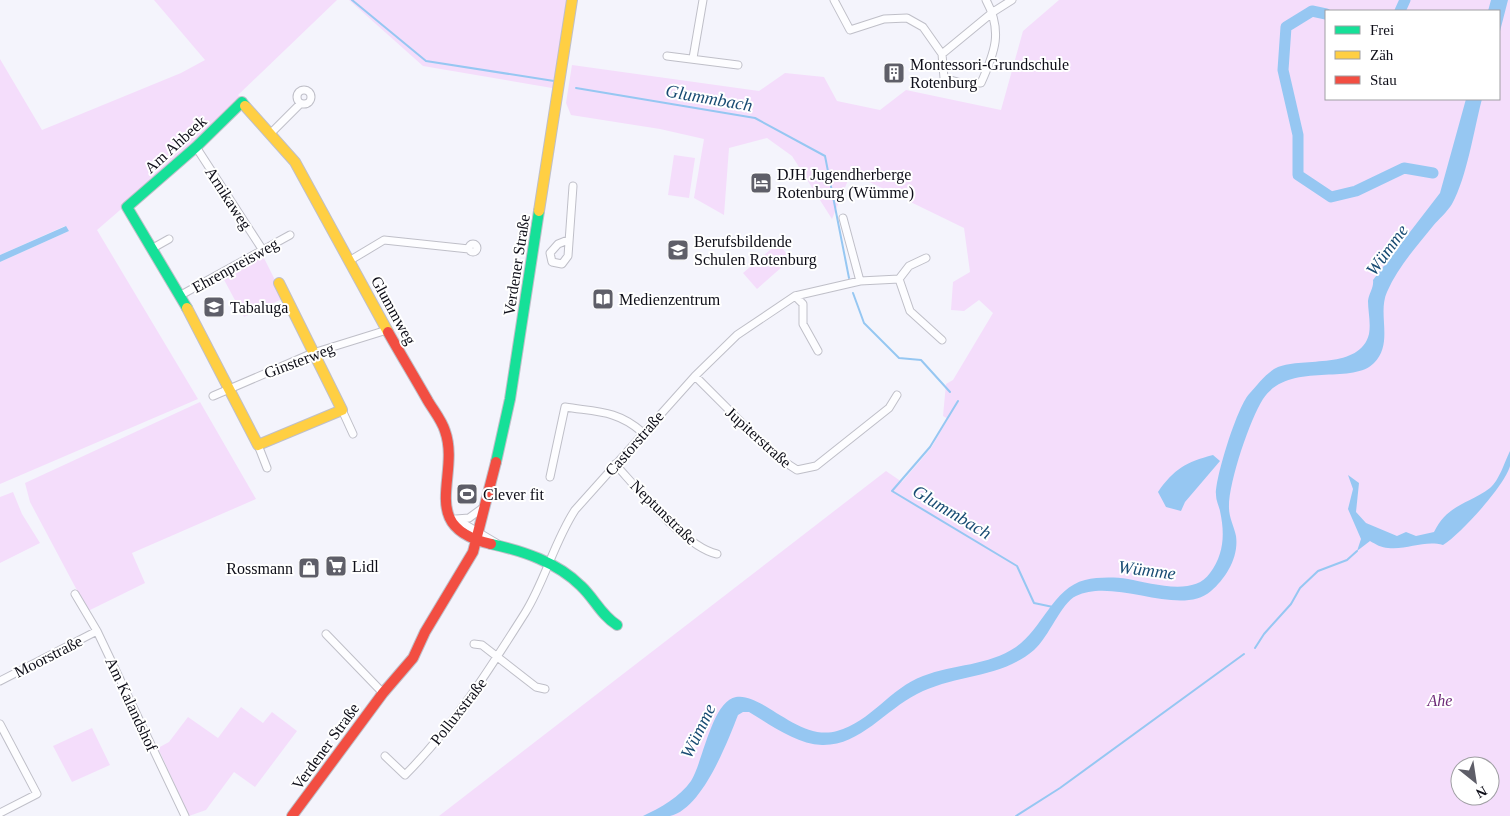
<svg xmlns="http://www.w3.org/2000/svg" width="1510" height="816" font-family="Georgia,serif">
<style>
.green{fill:#f4ddfb;fill-rule:evenodd}
.water{fill:#96c7f2}
.lines{fill:none;stroke-linecap:round;stroke-linejoin:round}
.stream{stroke:#96c7f2;stroke-width:2}
.river{stroke:#96c7f2;stroke-width:11}
.street-casing{stroke:#bfbfc8;stroke-width:9}
.fast-casing{stroke:#bfbfc8;stroke-width:12}
.slow-casing{stroke:#bfbfc8;stroke-width:12}
.jam-casing{stroke:#bfbfc8;stroke-width:12}
.street{stroke:#fdfdff;stroke-width:7}
.fast{stroke:#16e098;stroke-width:10}
.slow{stroke:#ffcf43;stroke-width:10}
.jam{stroke:#f24e42;stroke-width:10}
.labels{text-anchor:middle;stroke-width:4;stroke-linejoin:round;paint-order:stroke}
.poi-label{font-size:16px;fill:#0e0e18;stroke:#fff;text-anchor:start}
.street-label{font-size:16px;fill:#0e0e18;stroke:#fff}
.park-label{font-size:16px;font-style:italic;fill:#6d2a78;stroke:#fff}
.water-label{font-size:18px;font-style:italic;fill:#194c73;stroke:#fff}
</style>
<rect width="100%" height="100%" fill="#f4f4fc"/>
<path class="green" d="M154,0H337L238,95L243,100L194,146L97,230L198,399L0,484V262L69,231L65,226L0,255V59L42,130L181,73L205,60Z
M349,0H572L558,89L423,66Z
M1059,0H1510V816H439L886,471L902,482L931,448L948,419L943,416L946,384L953,380L993,313L979,300L964,311L951,310L953,282L970,272L964,228L851,173L832,219L792,156L767,138L729,148L724,215L694,198L704,139L660,129L571,115L566,103L572,65L759,91L785,73L824,77L837,101L880,110L906,90L1001,110L1023,31ZM1326,11H1499V99H1326ZM1460,766H1490V796H1460Z
M674,155L695,158L689,198L668,195Z
M778,243L791,259L757,289L743,273Z
M261,252L284,298L244,317L222,276Z
M200,402L256,499L132,553L145,583L88,611L30,502L25,483Z
M13,492L22,514L40,543L0,563V497Z
M241,707L263,723L272,712L297,731L255,787L234,772L206,810L189,816L158,748L169,742L188,717L218,738Z
M92,728L110,765L72,782L53,746Z"/>
<path class="water" d="M1491,0H1508L1499,35V11H1488Z
M1466,99H1482C1474,129 1467,177 1452,204C1447,212 1439,219 1433,226C1416,247 1398,267 1387,292C1377,314 1394,343 1374,363C1352,386 1289,360 1263,399C1250,419 1228,484 1229,508C1229,517 1234,527 1236,536C1239,557 1226,578 1211,591C1180,618 1115,577 1076,596C1061,603 1049,637 1034,650C1000,679 955,674 917,694C885,710 860,746 822,745C796,744 771,725 749,712H743L738,715C727,743 702,809 670,816C662,816 651,816 643,816C660,808 680,797 691,781C703,762 712,701 736,697C762,692 799,742 837,731C871,722 890,688 923,676C954,664 988,666 1016,647C1043,628 1053,588 1085,580C1098,577 1114,577 1128,579C1151,583 1194,597 1210,573C1224,554 1225,534 1220,511C1219,506 1216,501 1216,495C1215,478 1238,404 1250,393C1257,385 1268,371 1278,367C1304,357 1360,370 1369,334C1371,323 1368,311 1368,301C1369,293 1374,288 1373,280L1440,193Z
M66,226L69,231L0,262V255Z
M1510,451C1510,455 1510,462 1510,466C1505,485 1461,534 1443,545C1424,540 1408,550 1388,548C1382,548 1375,544 1370,541L1357,551L1361,539L1348,509L1353,489L1348,475L1359,483L1356,512L1366,523L1397,536L1406,532L1416,536L1434,532C1448,504 1467,505 1490,488C1499,481 1505,461 1510,451Z
M1213,455L1220,461L1185,502L1181,511L1166,507L1158,492C1174,469 1186,462 1213,455Z"/>
<g class="lines">
<path class="stream" d="M352,0L426,61L554,81
M576,88L755,118L825,156L849,278
M853,293L864,323L899,358L921,360L950,392
M958,401L930,447L892,491L1017,566L1034,603L1053,607
M1255,648L1264,634L1291,604L1300,588L1318,571L1347,560L1357,551
M1016,816L1060,788L1244,654"/>
<path class="river" d="M1400,11L1405,0
M1326,14L1312,11L1286,27L1283,70L1298,135V175L1331,197L1356,191L1404,168L1433,173"/>
<g class="street-casing">
<path id="street" d="M834,0L850,30L884,19L907,18L923,27L942,54L944,78L961,83H981C995,52 1003,31 986,0
M942,54L993,12L1012,0
M667,56L738,65
M693,58L703,0
M297 97a7 7 0 1 1 14 0a7 7 0 1 1-14 0Z
M270,134L300,104
M196,147L262,249
M843,218L860,281
M568,240L558,244L550,253L552,262L562,264L568,256L573,186
M469 248a4 4 0 1 1 8 0a4 4 0 1 1-8 0Z
M153,248L169,239
M349,261L384,240L469,249
M899,279L909,266L926,258
M181,295L290,235
M795,296L803,304V324L818,351
M695,376L774,455L797,470L816,466L889,408L897,395
M213,396L313,353L387,330
M342,410L353,434
M258,445L267,468
M615,464C638,489 685,547 717,554
M550,477L565,407C596,412 617,410 642,432
M456,519L498,544
M456,519L469,518L484,507
M75,594L97,631L185,816
M326,634L383,693
M474,644L482,645L536,687L545,689
M0,681L97,631
M0,724L37,794L0,813
M385,756L405,775C453,727 489,670 525,613C545,581 554,542 575,510L695,376L737,335L795,296L860,281L899,279L910,311L942,340"/>
</g>
<g class="fast-casing">
<path id="fast" d="M187,308L127,207L196,147L242,102L245,106
M496,462L510,399L539,211
M491,544C523,551 557,562 581,586C594,598 601,615 617,625"/>
</g>
<g class="slow-casing">
<path id="slow" d="M245,106L295,162L388,332
M539,211L572,0
M187,308L258,445L342,410L279,283"/>
</g>
<g class="jam-casing">
<path id="jam" d="M388,332C401,355 415,378 428,401C434,411 442,421 445,431C461,476 416,527 491,544
M292,816L383,693L413,658L425,632L473,552L496,462"/>
</g>
<use href="#street" class="street"/>
<use href="#fast" class="fast"/>
<use href="#slow" class="slow"/>
<use href="#jam" class="jam"/>
</g>
<defs>
<g id="building-square" transform="scale(1.125)"><rect x="-9" y="-9" width="18" height="18" rx="4" fill="#5e5e68" stroke="#fff"/><path d="M-4-6H4V6H1V3H-1V6H-4ZM-2.5-4.3h1.7v1.8h-1.7ZM.8-4.3h1.7v1.8H.8ZM-2.5-1h1.7V.8h-1.7ZM.8-1h1.7V.8H.8Z" fill="#fff"/></g>
<g id="hotel-square" transform="scale(1.125)"><rect x="-9" y="-9" width="18" height="18" rx="4" fill="#5e5e68" stroke="#fff"/><path d="M-6-4.5h1.5V1H6V5H4.5V3h-9V5H-6ZM-4 0a1.8 1.8 0 1 1 3.6 0ZM.5 0V-2.5h3Q6-2.5 6 0Z" fill="#fff"/></g>
<g id="school-square" transform="scale(1.125)"><rect x="-9" y="-9" width="18" height="18" rx="4" fill="#5e5e68" stroke="#fff"/><path d="M0-5L7-2L0 1L-7-2ZM-4 1L0 2.5L4 1V4Q0 6-4 4Z" fill="#fff"/></g>
<g id="library-square" transform="scale(1.125)"><rect x="-9" y="-9" width="18" height="18" rx="4" fill="#5e5e68" stroke="#fff"/><path d="M-6-4Q-3-5.5-.7-3.5V5Q-3 3-6 4ZM6-4Q3-5.5 .7-3.5V5Q3 3 6 4Z" fill="#fff"/></g>
<g id="stadium-square" transform="scale(1.125)"><rect x="-9" y="-9" width="18" height="18" rx="4" fill="#5e5e68" stroke="#fff"/><path d="M0-5a6.5 5 0 1 0 0 10a6.5 5 0 1 0 0-10ZM-3.5-1.8h7v3.6h-7Z" fill="#fff"/></g>
<g id="supermarket-square" transform="scale(1.125)"><rect x="-9" y="-9" width="18" height="18" rx="4" fill="#5e5e68" stroke="#fff"/><path d="M-6-5.5h2.5l.6 2H6L4.5 2H-2.5L-4.4-4H-6ZM-1.5 3.2a1.3 1.3 0 1 0 .1 0ZM3 3.2a1.3 1.3 0 1 0 .1 0Z" fill="#fff"/></g>
<g id="shop-square" transform="scale(1.125)"><rect x="-9" y="-9" width="18" height="18" rx="4" fill="#5e5e68" stroke="#fff"/><path d="M-5-2.5h2.3a2.7 3.5 0 0 1 5.4 0H5L5.5 6h-11ZM-1.5-2.5h3a1.5 2.3 0 0 0-3 0Z" fill="#fff"/></g>
</defs>
<g fill-rule="evenodd">
<use href="#building-square" x="894" y="73"/>
<use href="#hotel-square" x="761" y="183"/>
<use href="#school-square" x="678" y="250"/>
<use href="#library-square" x="603" y="299"/>
<use href="#school-square" x="214" y="307"/>
<use href="#stadium-square" x="467" y="494"/>
<use href="#supermarket-square" x="336" y="566"/>
<use href="#shop-square" x="309" y="568"/>
</g>
<g class="labels">
<g class="poi-label">
<text x="910" y="70">Montessori-Grundschule<tspan x="910" dy="18">Rotenburg</tspan></text>
<text x="777" y="180">DJH Jugendherberge<tspan x="777" dy="18">Rotenburg (Wümme)</tspan></text>
<text x="694" y="247">Berufsbildende<tspan x="694" dy="18">Schulen Rotenburg</tspan></text>
<text x="619" y="305">Medienzentrum</text>
<text x="230" y="313">Tabaluga</text>
<text x="483" y="500">Clever fit</text>
<text x="352" y="572">Lidl</text>
<text x="293" y="574" text-anchor="end">Rossmann</text>
</g>
<g class="street-label">
<text transform="translate(175 144) rotate(-42)" y="6">Am Ahbeek</text>
<text transform="translate(229 198) rotate(57)" y="6">Arnikaweg</text>
<text transform="translate(235 265) rotate(-29)" y="6">Ehrenpreisweg</text>
<text transform="translate(516 265) rotate(-81)" y="6">Verdener Straße</text>
<text transform="translate(394 310) rotate(61)" y="6">Glummweg</text>
<text transform="translate(299 360) rotate(-21)" y="6">Ginsterweg</text>
<text transform="translate(759 437) rotate(42)" y="6">Jupiterstraße</text>
<text transform="translate(634 443) rotate(-49)" y="6">Castorstraße</text>
<text transform="translate(664 512) rotate(44)" y="6">Neptunstraße</text>
<text transform="translate(48 656) rotate(-27)" y="6">Moorstraße</text>
<text transform="translate(132 704) rotate(65)" y="6">Am Kalandshof</text>
<text transform="translate(458 711) rotate(-52)" y="6">Polluxstraße</text>
<text transform="translate(325 746) rotate(-54)" y="6">Verdener Straße</text>
</g>
<g class="park-label">
<text x="1440" y="706">Ahe</text>
</g>
<g class="water-label">
<text transform="translate(709 98) rotate(10)" y="6">Glummbach</text>
<text transform="translate(1387 250) rotate(-54)" y="6">Wümme</text>
<text transform="translate(952 512) rotate(31)" y="6">Glummbach</text>
<text transform="translate(1147 570) rotate(7)" y="6">Wümme</text>
<text transform="translate(698 731) rotate(-64)" y="6">Wümme</text>
</g>
</g>
<rect x="1325" y="10" width="175" height="90" fill="#ffffff" stroke="#9f9fa3"/>
<rect x="1335" y="26" width="25" height="8" fill="#16e098" stroke="#9f9fa3"/>
<text x="1370" y="35" font-size="15" fill="#0e0e18">Frei</text>
<rect x="1335" y="51" width="25" height="8" fill="#ffcf43" stroke="#9f9fa3"/>
<text x="1370" y="60" font-size="15" fill="#0e0e18">Zäh</text>
<rect x="1335" y="76" width="25" height="8" fill="#f24e42" stroke="#9f9fa3"/>
<text x="1370" y="85" font-size="15" fill="#0e0e18">Stau</text>
<g transform="translate(1475 781) rotate(150)"><circle r="24" fill="#ffffff" stroke="#9f9fa3"/>
<path d="M0-4L9 19L0 12L-9 19Z" fill="#5e5e68"/>
<text y="-8" font-size="14" font-weight="bold" text-anchor="middle" fill="#0e0e18">N</text>
</g>
</svg>
